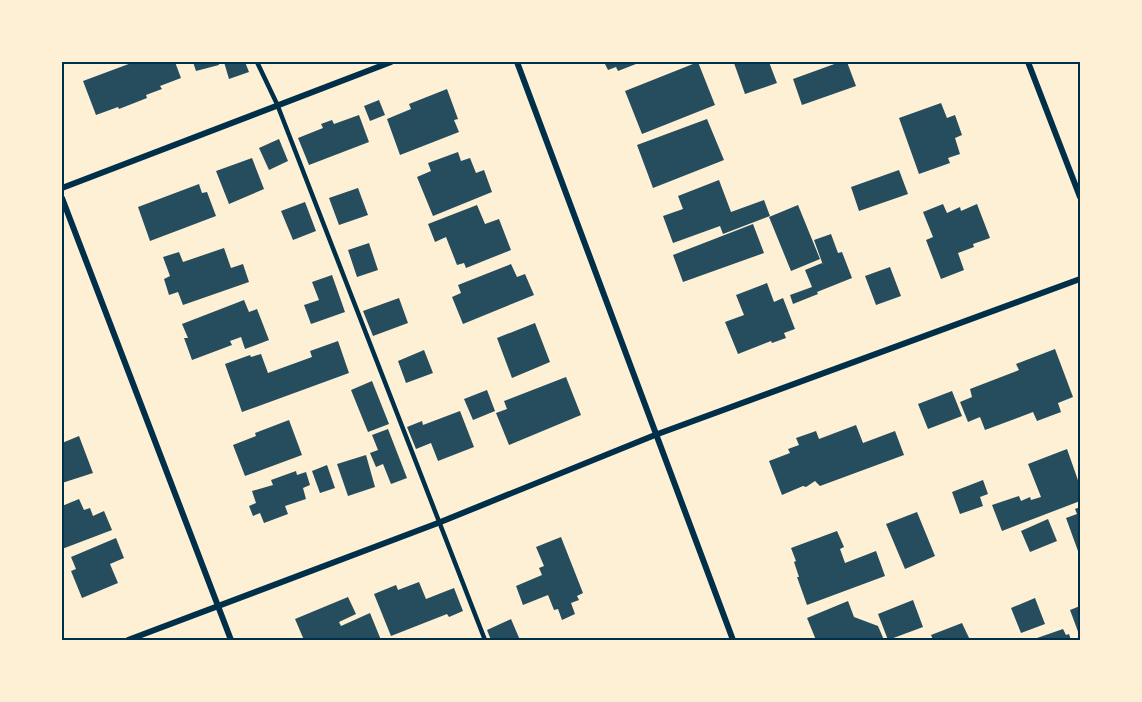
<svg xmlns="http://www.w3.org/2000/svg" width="1142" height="702" font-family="'PT Sans Narrow',sans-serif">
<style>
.building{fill:#264d5e}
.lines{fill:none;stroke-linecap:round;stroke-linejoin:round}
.service{stroke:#003049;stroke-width:4.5}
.minor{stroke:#003049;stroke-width:6}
.neatline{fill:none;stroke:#003049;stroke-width:2}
</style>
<rect width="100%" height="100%" fill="#fdf0d5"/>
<path class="building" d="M134,62H175L181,78L160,86L162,89L146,95L147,98L119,109L118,107L96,115L83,81Z
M193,62H218L219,65L196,71Z
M224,62H245L249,72L229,79Z
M604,62H641L618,71L616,67L608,70Z
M698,62L715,105L642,134L625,91Z
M737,62H769L777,83L745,94L734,63Z
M840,62H847L856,86L802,105L793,79Z
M447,89L458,119L454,120L459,132L400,155L387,119L411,109L409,104Z
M379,100L385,115L370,121L364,106Z
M941,103L947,118L955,115L962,135L955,138L960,154L948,158L950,163L919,174L899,118Z
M359,115L369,142L309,165L298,138L323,128L321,124L332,120L334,124Z
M707,119L724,160L653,188L637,145Z
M279,139L288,161L269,170L259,148Z
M458,152L461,161L470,158L476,173L484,170L492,192L433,216L417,177L431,171L428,163Z
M252,158L264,189L229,204L216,171Z
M899,170L908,194L859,211L851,187Z
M719,180L731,212L764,200L770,216L723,234L720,226L673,243L663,216L683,209L678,196Z
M199,184L202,193L207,192L216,216L150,241L138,207Z
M358,188L368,215L339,225L329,198Z
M305,202L316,231L293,240L281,211Z
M943,204L947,213L960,207L961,211L977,204L990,238L973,244L974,247L958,253L964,270L941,279L926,240L933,237L923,212Z
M477,205L485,224L499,219L511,250L466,268L464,263L457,265L446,237L435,242L428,224Z
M798,205L820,259L791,271L769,217Z
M753,224L764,253L683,282L673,255Z
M831,234L838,253L842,252L852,278L817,292L818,294L793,304L790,295L812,287L805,270L822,263L823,265L814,240Z
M369,243L378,270L357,277L348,250Z
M224,248L231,268L243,264L249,282L183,305L178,292L169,295L164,279L170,276L163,257L179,252L183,262Z
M511,264L517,277L525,274L534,295L463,324L452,297L461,293L458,285Z
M890,267L901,296L876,305L865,276Z
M332,275L345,312L311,324L304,305L319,300L312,282Z
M767,283L774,302L783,298L795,329L784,333L786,338L772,343L771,341L738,354L725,322L744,315L736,295Z
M399,298L408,323L373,336L363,311Z
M244,300L249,312L257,309L269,340L245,349L241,337L230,341L232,345L192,360L184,338H188L182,324Z
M535,323L550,362L512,378L497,338Z
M338,341L349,373L242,412L225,364L250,355L251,357L261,354L268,373L312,357L310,351Z
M1055,349L1073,397L1058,403L1061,412L1037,421L1033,412L985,430L980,417L968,422L960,402L972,397L970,389L1019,370L1016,364Z
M424,350L433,373L406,383L398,361Z
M566,377L581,415L509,445L496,413L507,409L504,401Z
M372,381L389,424L368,432L351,390Z
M487,390L495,411L473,420L464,399Z
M952,391L962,416L928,429L918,404Z
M460,411L474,447L438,461L431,443L416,449L407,427L422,421L423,425Z
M289,420L302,455L245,476L233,445L256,436L255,433Z
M856,425L863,443L895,431L904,455L820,486L815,481L806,487L803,486L782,495L769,461L790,453L788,449L799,445L796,438L816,431L819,439Z
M388,429L407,478L391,484L383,464L376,467L370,453L378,450L372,435Z
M79,436L93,473L62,483V443Z
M1067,449L1080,486V501L1002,531L992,505L1019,496L1021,501L1030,497L1031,500L1041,497L1028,464Z
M366,455L375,487L348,496L337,464Z
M327,465L335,488L320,493L312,471Z
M296,471L297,475L306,472L310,485L303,488L306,499L285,506L288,514L264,523L260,513L253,516L249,506L256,503L252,491L273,485L271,480Z
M983,480L988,494L980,497L983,506L960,514L952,492Z
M79,499L84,510L90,508L93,516L104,511L112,530L62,549V506Z
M1080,507V550L1078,551L1066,518L1077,514L1075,509Z
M917,512L935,556L905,569L886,524Z
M1048,519L1057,541L1030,552L1021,531Z
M837,531L844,547L840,549L845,563L876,551L885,576L807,605L797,577H799L794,562L796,561L791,548Z
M561,537L583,593L577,596L579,600L571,603L575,614L562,620L558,609L554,610L548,595L523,605L516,586L542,575L539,568L544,566L536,547Z
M116,538L124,558L110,564L118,583L82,598L71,571L76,569L71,557Z
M419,582L426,599L454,588L463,611L449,617L447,614L391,636L374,594L396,585L398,590Z
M348,597L356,614L339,622L341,626L370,613L381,640H304L295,619Z
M1035,598L1045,624L1021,633L1011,608Z
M913,600L923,627L888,640L878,614Z
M848,601L854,617L878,626L884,640H816L807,618Z
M1080,606V637L1070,610Z
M511,619L520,640H491L487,630Z
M962,623L970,640H933L931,635Z
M1063,629L1066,635L1069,634L1071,640H1037V638Z"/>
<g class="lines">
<path class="service" d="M257,62L277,104L485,640"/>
<path class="minor" d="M517,62L733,640
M1028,62L1080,197
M62,188L391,62
M62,198L231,640
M128,640L438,523L655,435L1080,279"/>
</g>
<rect width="1142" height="702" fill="none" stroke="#fdf0d5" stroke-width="126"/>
<rect x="63" y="63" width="1016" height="576" class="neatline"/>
</svg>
